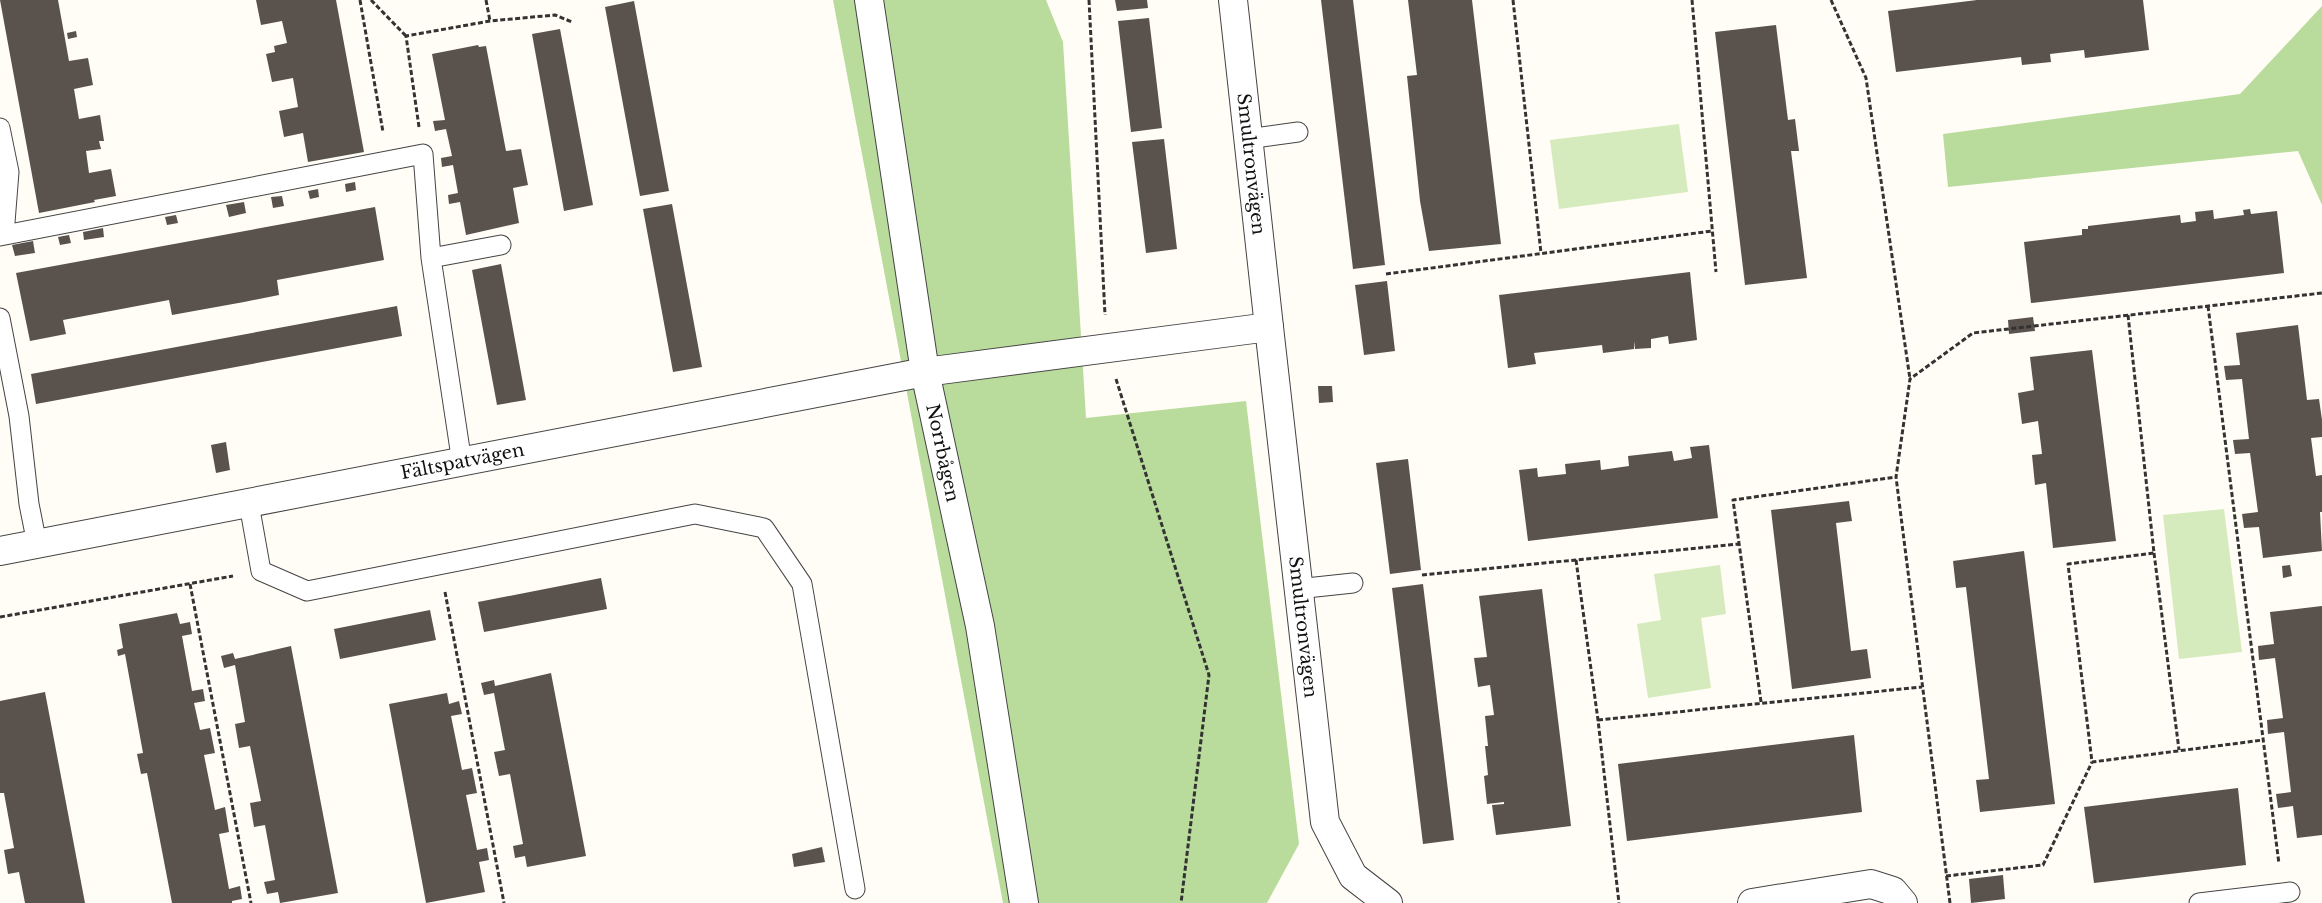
<svg xmlns="http://www.w3.org/2000/svg" width="2322" height="903" font-family="'Libre Baskerville',serif">
<style>
.green{fill:#d5ebbd}
.forest{fill:#b9dc9c}
.building{fill:#5a524d}
.lines{fill:none;stroke-linecap:round;stroke-linejoin:round}
.service-casing{stroke:#444;stroke-width:21}
.minor-casing{stroke:#444;stroke-width:30}
.tertiary-casing{stroke:#444;stroke-width:30}
.path{stroke:#333;stroke-width:3;stroke-dasharray:5 2.5;stroke-linecap:butt}
.service{stroke:#fff;stroke-width:19}
.minor{stroke:#fff;stroke-width:28}
.tertiary{stroke:#fff;stroke-width:28}
.labels{text-anchor:middle;stroke-width:5;stroke-linejoin:round;paint-order:stroke}
.street-label{font-size:18px;fill:#111;stroke:#fff}
</style>
<rect width="100%" height="100%" fill="#fffdf5"/>
<path class="green" d="M1679,124L1688,192L1559,209L1550,140Z
M2224,509L2242,652L2179,659L2163,515Z
M1720,565L1726,614L1701,618L1711,688L1648,698L1637,624L1661,620L1654,574Z"/>
<path class="forest" d="M833,0H1046L1063,42L1086,418L1246,401L1299,844L1267,903H1003Z
M2322,6V205L2298,151L1948,187L1943,134L2240,94Z"/>
<path class="building" d="M0,0H58L69,61L88,58L93,85L74,89L79,119L100,115L104,141H99L101,149L86,151L89,173L111,169L116,196L94,200L95,202L39,213Z
M256,0H336L364,152L308,162L303,133L284,137L279,111L298,107L293,78L272,82L266,54L275,52L274,46L287,43L282,21L261,25Z
M1115,0H1147L1148,8L1117,11Z
M1321,0H1353L1385,265L1353,269Z
M1408,0H1472L1501,244L1429,251L1420,201L1407,76L1417,75Z
M1977,0H2143L2149,50L2085,58L2084,50L2050,54L2051,62L2022,65L2021,57L1896,72L1888,11Z
M634,1L669,191L640,196L605,7Z
M1149,18L1162,128L1131,132L1118,21Z
M1776,25L1788,120L1795,119L1799,151H1791L1807,278L1745,285L1715,32Z
M560,29L593,205L564,211L532,34Z
M76,31L77,37L68,39L67,33Z
M478,45L479,47L486,46L506,151L521,149L528,185L513,188L519,223L466,235L460,202L449,204L448,195L458,193L453,165L442,167L441,158L452,156L446,129L435,131L433,121L445,120L432,54Z
M1164,139L1177,249L1146,253L1132,142Z
M355,182L356,190L346,192L345,184Z
M318,189L319,197L310,199L308,191Z
M282,196L284,206L273,208L271,197Z
M244,202L246,213L229,217L226,205Z
M672,204L702,367L673,372L643,209Z
M375,207L384,260L277,280L279,295L244,302L172,315L169,300L63,320L66,334L30,341L16,273Z
M2250,209L2251,214L2277,211L2284,273L2031,303L2024,242L2082,235V229H2088V226L2180,215L2181,223L2196,221L2195,212L2213,210L2214,219L2244,215L2243,210Z
M176,215L178,223L167,225L165,217Z
M103,228L104,237L84,240L83,232Z
M69,235L71,243L60,245L58,237Z
M33,241L35,253L15,256L12,245Z
M501,264L526,400L497,405L472,270Z
M1690,272L1697,340L1669,344L1668,336L1651,339V348L1635,349L1634,341V349L1603,353L1602,345L1534,353L1536,364L1508,368L1499,295Z
M1387,281L1395,351L1364,355L1355,285Z
M397,306L402,336L36,404L31,374Z
M2033,317L2035,331L2009,334L2008,320Z
M2298,325L2307,400L2319,399L2322,420V437L2311,438L2316,476L2322,475V512H2320L2322,551L2263,558L2259,527L2244,528L2242,514L2258,512L2250,453L2235,454L2233,440L2249,439L2242,379L2226,380L2224,366L2240,365L2236,333Z
M2092,350L2116,541L2053,548L2046,483L2035,485L2032,455L2042,454L2038,421L2022,424L2018,393L2034,390L2030,357Z
M1318,386H1332L1333,402L1319,403Z
M226,442L230,470L216,473L211,445Z
M1709,445L1718,518L1528,541L1519,470L1537,468L1538,477L1566,474L1565,464L1600,460L1601,470L1629,466L1628,456L1672,451L1674,461L1692,458L1690,447Z
M1408,459L1421,570L1390,574L1376,463Z
M1849,501L1852,521L1836,523L1851,651L1867,649L1871,678L1792,689L1771,510Z
M2024,551L2055,804L1980,812L1976,780L1989,779L1966,587L1956,588L1953,561Z
M2290,565L2292,576L2283,578L2282,566Z
M601,578L607,609L484,632L478,602Z
M1423,584L1454,840L1423,844L1392,588Z
M1542,589L1571,826L1496,835L1492,805L1504,804V802L1487,804L1484,776L1488,775L1485,746H1488L1485,716L1494,715L1490,685L1478,687L1474,658L1487,657L1479,596Z
M2322,606V835L2297,838L2293,806L2278,808L2276,794L2291,792L2284,732L2268,734L2267,720L2283,718L2275,658L2259,660L2258,646L2274,644L2270,612Z
M430,610L436,640L340,659L334,629Z
M177,613L180,624L190,622L192,634L182,636L192,691L203,689L205,701L194,703L200,730L210,728L215,753L204,755L215,810L225,807L229,832L219,834L229,889L240,886L242,899L232,901V903H172L147,773L141,774L137,754L143,753L125,654L118,656L117,650L123,648L119,624Z
M291,646L338,893L280,903L278,892L267,894L264,882L275,880L265,825L254,827L250,803L261,801L250,746L239,748L235,724L245,722L235,665L224,668L221,656L233,653L235,659Z
M551,673L586,856L527,867L525,856L515,858L513,846L523,844L510,774L499,776L494,752L505,750L494,693L484,695L481,683L494,680L495,686Z
M45,692L85,903H25L19,872L8,874L4,850L14,848L4,793H0V701Z
M447,693L449,704L459,701L462,714L451,716L462,770L472,768L477,793L466,795L477,850L487,848L489,860L479,862L485,892L426,903L389,704Z
M1854,735L1862,812L1627,841L1618,764Z
M2238,788L2246,865L2094,883L2084,807Z
M822,847L825,862L794,867L792,854Z
M2003,875L2005,899L1971,903L1969,879Z"/>
<g class="lines">
<g class="service-casing">
<path id="service" d="M0,128L9,172L4,235
M1247,139L1298,132
M0,236L423,154L431,258L462,463
M431,258L501,245
M0,318L19,416L29,504L37,544
M249,504L261,571L307,591L695,514L764,528L802,584L855,889
M1297,589L1353,583
M2199,903L2290,892"/>
</g>
<g class="minor-casing">
<g id="minor">
<path id="s1" d="M1233,0L1269,327"/>
<path id="s2" d="M0,551L925,372L1269,327L1325,822L1353,876L1388,903"/>
<path d="M1752,903L1871,884L1893,891L1903,903"/>
</g>
</g>
<g class="tertiary-casing">
<g id="tertiary">
<path id="s3" d="M869,0L925,372L980,626L1024,903"/>
</g>
</g>
<path class="path" d="M360,0L383,132
M371,0L406,36
M486,0L490,21
M1089,0L1105,315
M1513,0L1541,253
M1692,0L1716,272
M1831,0L1866,78L1910,379
M419,127L406,36L490,21L555,15L572,22
M1386,274L1712,231
M2208,306L2279,864
M2128,315L2154,553L2068,564L2092,762L2263,740
M1116,379L1209,675L1181,903
M2154,553L2179,750
M1576,560L1598,720L1619,903
M1422,575L1739,544
M190,584L251,903
M445,592L504,903
M0,617L233,576
M1761,702L1733,500L1896,477
M1598,720L1922,687
M1946,876L2043,865L2092,762
M1950,903L1896,477L1910,379L1973,333L2322,293"/>
<use href="#service" class="service"/>
<use href="#minor" class="minor"/>
<use href="#tertiary" class="tertiary"/>
</g>
<g class="labels">
<g class="street-label">
<text dy="6" stroke="none"><textPath href="#s1" startOffset="165">Smultronvägen</textPath></text>
<text dy="6" stroke="none"><textPath href="#s3" startOffset="459">Norrbågen</textPath></text>
<text dy="6" stroke="none"><textPath href="#s2" startOffset="471">Fältspatvägen</textPath></text>
<text dy="6" stroke="none"><textPath href="#s2" startOffset="1591">Smultronvägen</textPath></text>
</g>
</g>
</svg>
